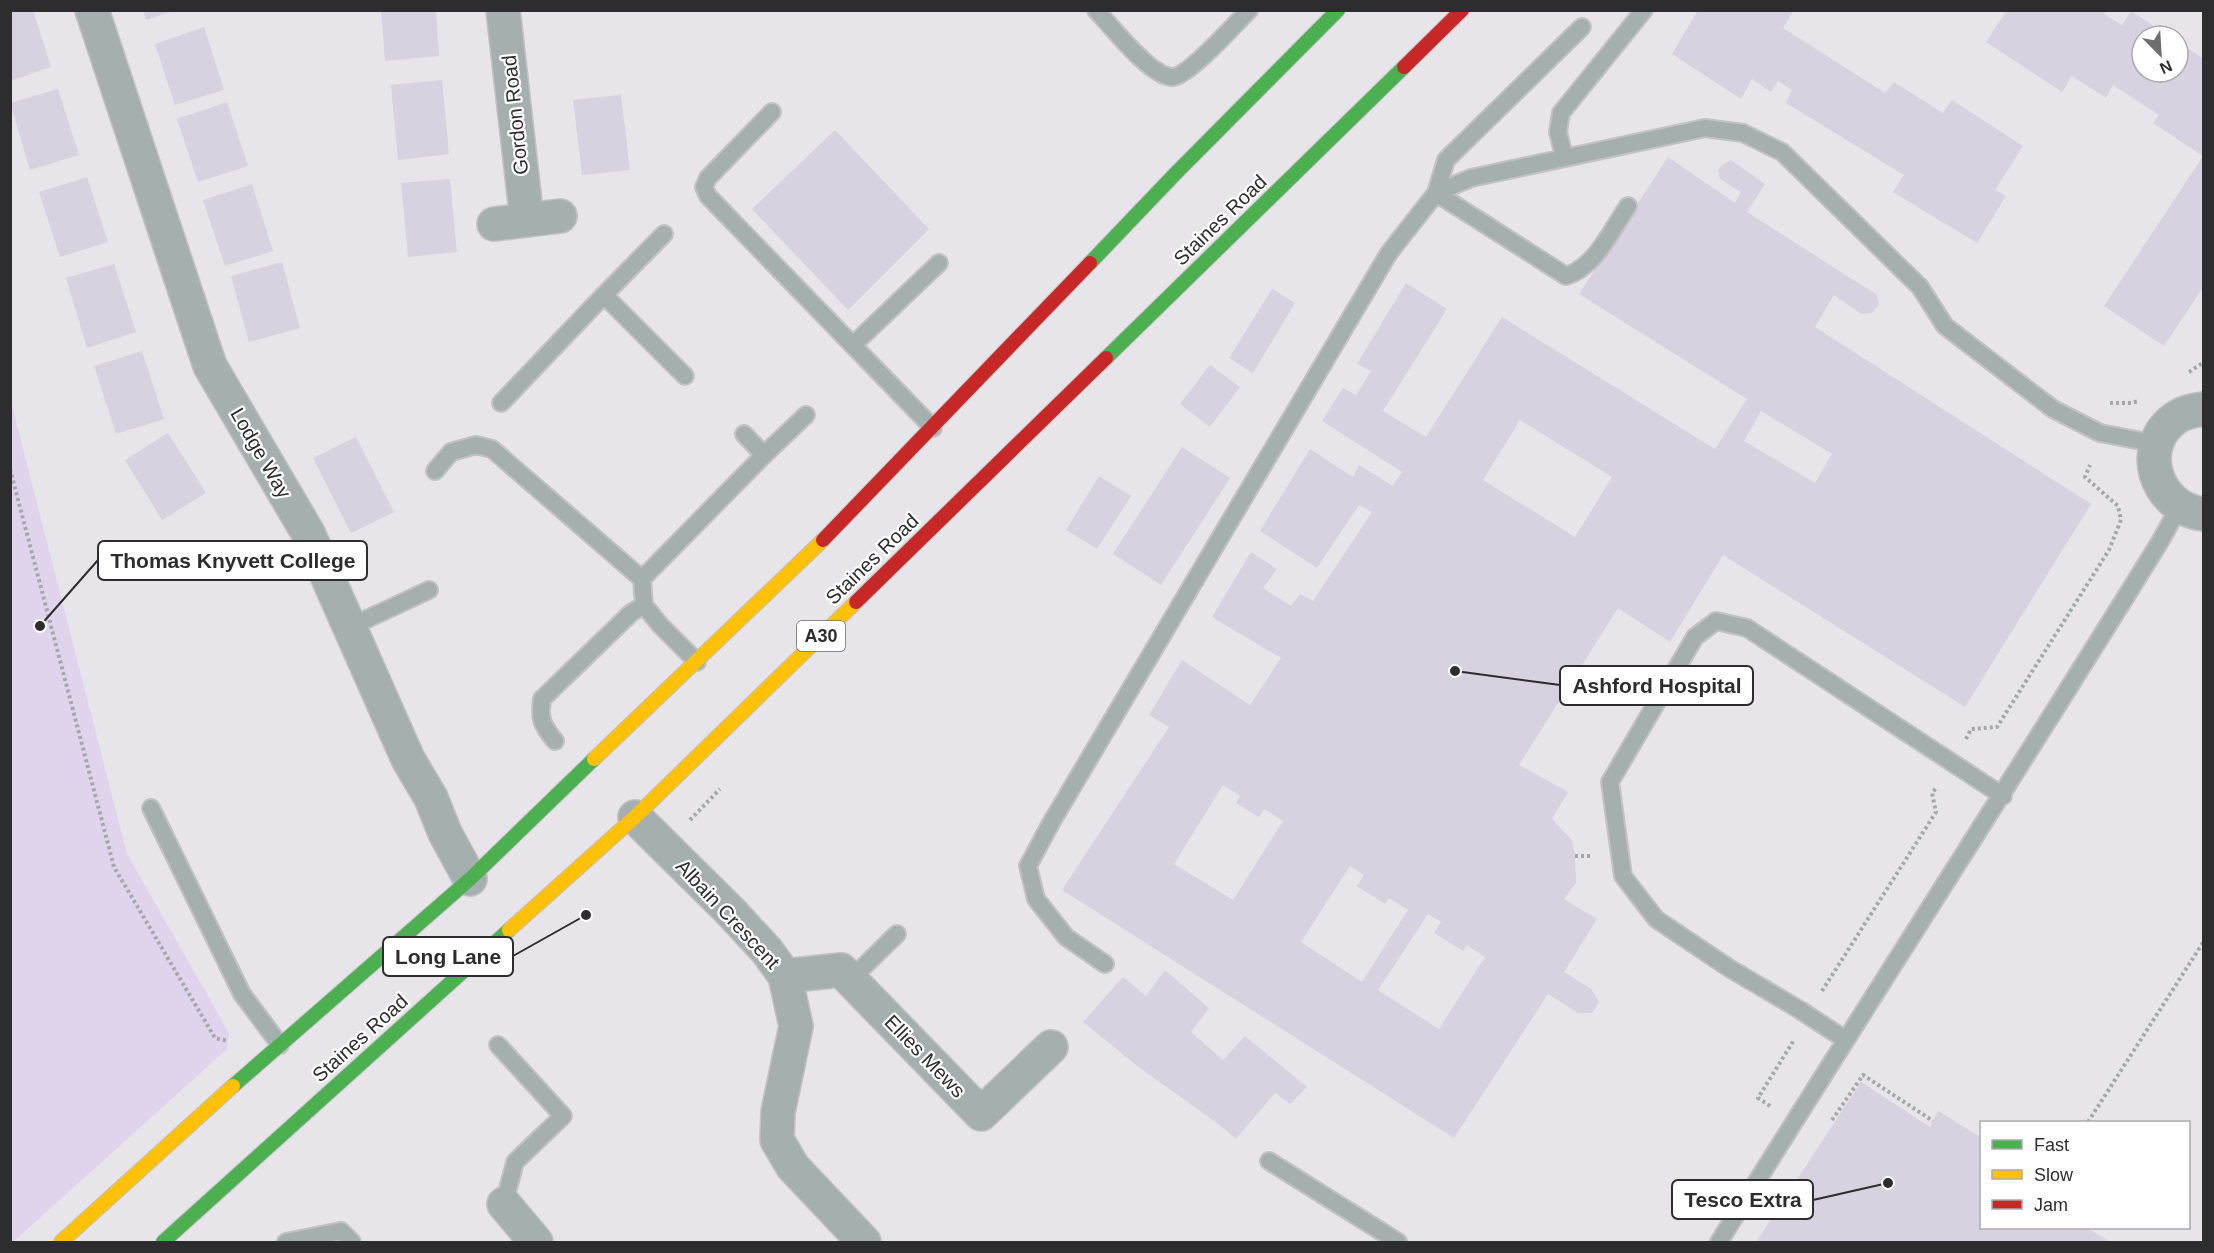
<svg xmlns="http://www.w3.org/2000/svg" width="2214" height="1253" font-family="Arial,sans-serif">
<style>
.green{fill:#e0d4ec}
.building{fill:#d8d1df;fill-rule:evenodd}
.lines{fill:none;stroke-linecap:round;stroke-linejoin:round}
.lane-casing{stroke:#c2c1c4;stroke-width:20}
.street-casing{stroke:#c2c1c4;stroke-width:36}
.fast-casing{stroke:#c2c1c4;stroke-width:16}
.slow-casing{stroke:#c2c1c4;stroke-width:16}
.jam-casing{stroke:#c2c1c4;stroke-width:16}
.path{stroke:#a2aaa9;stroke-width:4;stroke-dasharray:3 3;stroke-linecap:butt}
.lane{stroke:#a6afaf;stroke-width:16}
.street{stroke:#a6afaf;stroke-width:33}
.fast{stroke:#4caf50;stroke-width:14}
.slow{stroke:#ffc107;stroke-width:14}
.jam{stroke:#c62828;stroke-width:14}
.labels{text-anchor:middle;stroke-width:4.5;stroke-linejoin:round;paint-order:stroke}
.shield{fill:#fff;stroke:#6c6b6d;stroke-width:1.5}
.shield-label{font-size:18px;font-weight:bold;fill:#2d2c2e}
.street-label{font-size:20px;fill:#2d2c2e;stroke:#fff}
.leader{fill:none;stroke:#2d2c2e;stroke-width:2}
.callout-dot{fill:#2d2c2e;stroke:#fff;stroke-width:2}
.callout{fill:#fff;stroke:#2d2c2e;stroke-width:2}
.callout-label{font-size:21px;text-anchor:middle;font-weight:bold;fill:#2d2c2e}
</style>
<rect width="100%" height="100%" fill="#e7e5ea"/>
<path class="green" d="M10,398L127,854L229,1033L227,1049L13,1242H10Z"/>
<path class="building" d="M10,10H33L51,67L10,81Z
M143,10H173V11L146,20Z
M381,10H436L439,56L385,61Z
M1698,10H1794L1783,28L1885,93L1894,82L1943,113L1952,100L2023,146L1995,190L2006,196L1977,243L1893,192L1904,175L1786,103L1792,90L1778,81L1771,92L1752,79L1741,99L1672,54Z
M2007,10H2106L2104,14L2122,25L2131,11L2169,36H2142V72H2178V42L2204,59V286L2164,346L2104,306L2203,156L2153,123L2159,115L2113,85L2106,98L2072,76L2062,92L1986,42Z
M204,27L224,90L175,105L155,44Z
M442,80L449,154L398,160L391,85Z
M58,89L79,155L30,170L10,103Z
M621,95L630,170L582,175L573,100Z
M227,102L248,166L198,182L177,119Z
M835,130L929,229L848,310L752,209Z
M1668,157L1735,203L1741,192L1720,179L1718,170L1723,164L1731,160L1765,184L1747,212L1877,295L1879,305L1872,313L1861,314L1834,295L1815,327L2091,504L1965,707L1723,555L1670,642L1618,608L1519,765L1568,792L1552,819L1572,840L1575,856L1576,883L1564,899L1597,919L1564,972L1591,989L1599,1002L1592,1013H1578L1548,994L1454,1138L1062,890L1169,727L1149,715L1182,660L1250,705L1281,658L1212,617L1251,552L1277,569L1263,588L1291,606L1300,594L1313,601L1372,512L1359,505L1317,568L1260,531L1310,449L1353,477L1359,465L1393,486L1402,472L1322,421L1343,388L1356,395L1371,371L1357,364L1406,283L1447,309L1383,411L1426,437L1502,317L1715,449L1747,399L1579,294ZM1761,411L1832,454L1815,483L1744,441ZM1520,420L1612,477L1575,537L1483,480ZM1223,785L1240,796L1236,803L1259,817L1264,809L1283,821L1233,900L1174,864ZM1350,866L1364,875L1357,886L1385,904L1389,898L1408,910L1362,982L1301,942ZM1428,914L1441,922L1434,933L1463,951L1467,945L1485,957L1439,1029L1378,990Z
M87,177L108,242L60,257L39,192Z
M450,179L457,252L408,257L401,183Z
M252,184L273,251L225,266L203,200Z
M282,262L300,328L249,342L231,276Z
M114,264L136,332L87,348L66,278Z
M1272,289L1295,303L1253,373L1229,358Z
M142,351L164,419L116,434L94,366Z
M1210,365L1240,387L1210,427L1180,404Z
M168,433L206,493L162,520L125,460Z
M356,437L394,512L351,533L313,458Z
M1182,447L1230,478L1161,585L1113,554Z
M1099,476L1131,496L1097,549L1066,530Z
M1165,970L1209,1008L1191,1032L1223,1060L1245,1036L1307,1087L1290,1104L1275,1093L1236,1139L1217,1123L1140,1068L1083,1022L1123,977L1146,996Z
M1861,1082L1930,1127L1938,1111L1982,1138V1228H2087L2111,1242H1756Z"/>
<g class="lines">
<g class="lane-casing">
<path id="lane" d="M1096,10C1112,27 1150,76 1172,77C1188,77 1236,23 1249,10
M1582,27L1446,160L1436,193L1566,276C1595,267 1611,231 1628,206
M772,112L708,178L704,187L708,196L933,428
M1564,156L1558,132L1561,113L1644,10
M604,295L664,234
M853,345L939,263
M501,403L604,295L685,376
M764,455L806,415
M435,471L451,452L476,445L492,449L642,579
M350,627L429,590
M697,662L660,625L644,605L642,579L764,455L744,434
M555,741C542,725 539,719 542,699L631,613L644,605
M151,808L242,994L280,1045
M1105,964L1066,937L1036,899L1028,866L1051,823L1389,253L1436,193L1471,178L1705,128L1743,133L1782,152L1920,287L1945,326L2053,409L2100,433L2157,444
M851,979L897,934
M1846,1040L1800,1010L1729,968L1656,919L1623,876L1610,782L1695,637L1716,621L1747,628L2003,796
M498,1045L563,1116L515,1162L504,1204
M1269,1161L1398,1242
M286,1242L341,1231L352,1242
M1719,1242C1865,1007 2016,775 2161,540L2179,507"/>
</g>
<g class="street-casing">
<path id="street" d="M92,10L210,366L308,533L408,759L431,798L445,833L470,879
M503,10L527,220
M494,224L560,216
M2204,409C2195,410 2185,412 2177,417C2135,445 2155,509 2204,514
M635,817L730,911L767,951L785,976L796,1026L778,1112L777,1140L793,1167L864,1242
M785,976L841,970L981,1114L1051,1047
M504,1204L536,1242"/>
</g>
<g class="fast-casing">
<path id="fast" d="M1090,263L1176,173L1338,10
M1106,358L1404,67
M233,1086L470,879L594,759
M163,1242L509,930"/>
</g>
<g class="slow-casing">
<path id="slow" d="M594,759L823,540
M509,930L635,817L856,602
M61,1242L233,1086"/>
</g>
<g class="jam-casing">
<path id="jam" d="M1404,67L1462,10
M823,540L1090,263
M856,602L1106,358"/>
</g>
<path class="path" d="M2189,372L2204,362
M2110,403H2131L2139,401
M10,469L114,867L215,1038L228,1041
M1966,739L1971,729L1997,727L2109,550L2121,520L2118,506L2085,477L2090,465
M690,820L720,789
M1575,856H1592
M1822,991L1936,812L1932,793L1937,787
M1770,1106L1758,1098L1794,1040
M1832,1120L1863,1075L1933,1121
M2088,1122L2204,941"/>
<use href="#lane" class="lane"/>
<use href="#street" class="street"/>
<use href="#fast" class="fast"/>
<use href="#slow" class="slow"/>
<use href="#jam" class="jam"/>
</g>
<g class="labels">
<rect class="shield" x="797" y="621" width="48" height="30" rx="4.5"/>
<g class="shield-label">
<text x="821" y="642">A30</text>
</g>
<g class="street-label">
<text transform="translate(515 115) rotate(-96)" y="7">Gordon Road</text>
<text transform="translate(1220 220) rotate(-44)" y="7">Staines Road</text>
<text transform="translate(261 453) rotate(60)" y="7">Lodge Way</text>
<text transform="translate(872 559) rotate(-44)" y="7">Staines Road</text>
<text transform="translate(728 914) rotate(47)" y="7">Albain Crescent</text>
<text transform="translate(360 1038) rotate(-42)" y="7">Staines Road</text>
<text transform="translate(925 1056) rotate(46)" y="7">Ellies Mews</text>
</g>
</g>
<path class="leader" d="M40 626L98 560M1455 671L1560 685M586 915L513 956M1888 1183L1813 1200"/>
<g class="callout-dot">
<circle cx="40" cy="626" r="6"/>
<circle cx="1455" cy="671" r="6"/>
<circle cx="586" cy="915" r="6"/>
<circle cx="1888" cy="1183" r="6"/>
</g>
<g class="callout">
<rect x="98" y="541" width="269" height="39" rx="6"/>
<rect x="1560" y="666" width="193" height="39" rx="6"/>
<rect x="383" y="937" width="130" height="39" rx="6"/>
<rect x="1672" y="1180" width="141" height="39" rx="6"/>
</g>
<g class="callout-label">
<text x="233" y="568">Thomas Knyvett College</text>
<text x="1657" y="693">Ashford Hospital</text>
<text x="448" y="964">Long Lane</text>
<text x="1743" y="1207">Tesco Extra</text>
</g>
<rect width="2214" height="1253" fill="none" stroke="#2d2c2e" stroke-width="24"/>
<rect x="1980" y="1121" width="210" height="108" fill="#ffffff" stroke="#ababab" stroke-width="1.5"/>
<rect x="1992" y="1140" width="30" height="9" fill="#4caf50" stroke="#ababab" stroke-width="1.5"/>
<text x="2034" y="1151" font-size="18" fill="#2d2c2e">Fast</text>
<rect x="1992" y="1170" width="30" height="9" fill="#ffc107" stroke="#ababab" stroke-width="1.5"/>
<text x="2034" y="1181" font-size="18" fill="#2d2c2e">Slow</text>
<rect x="1992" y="1200" width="30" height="9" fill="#c62828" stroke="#ababab" stroke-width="1.5"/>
<text x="2034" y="1211" font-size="18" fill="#2d2c2e">Jam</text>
<g transform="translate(2160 54) rotate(156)"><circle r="28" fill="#ffffff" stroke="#ababab" stroke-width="1.5"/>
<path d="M0-4.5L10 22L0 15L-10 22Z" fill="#6e6d70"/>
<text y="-9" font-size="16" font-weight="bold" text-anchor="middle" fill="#2d2c2e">N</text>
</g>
</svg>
